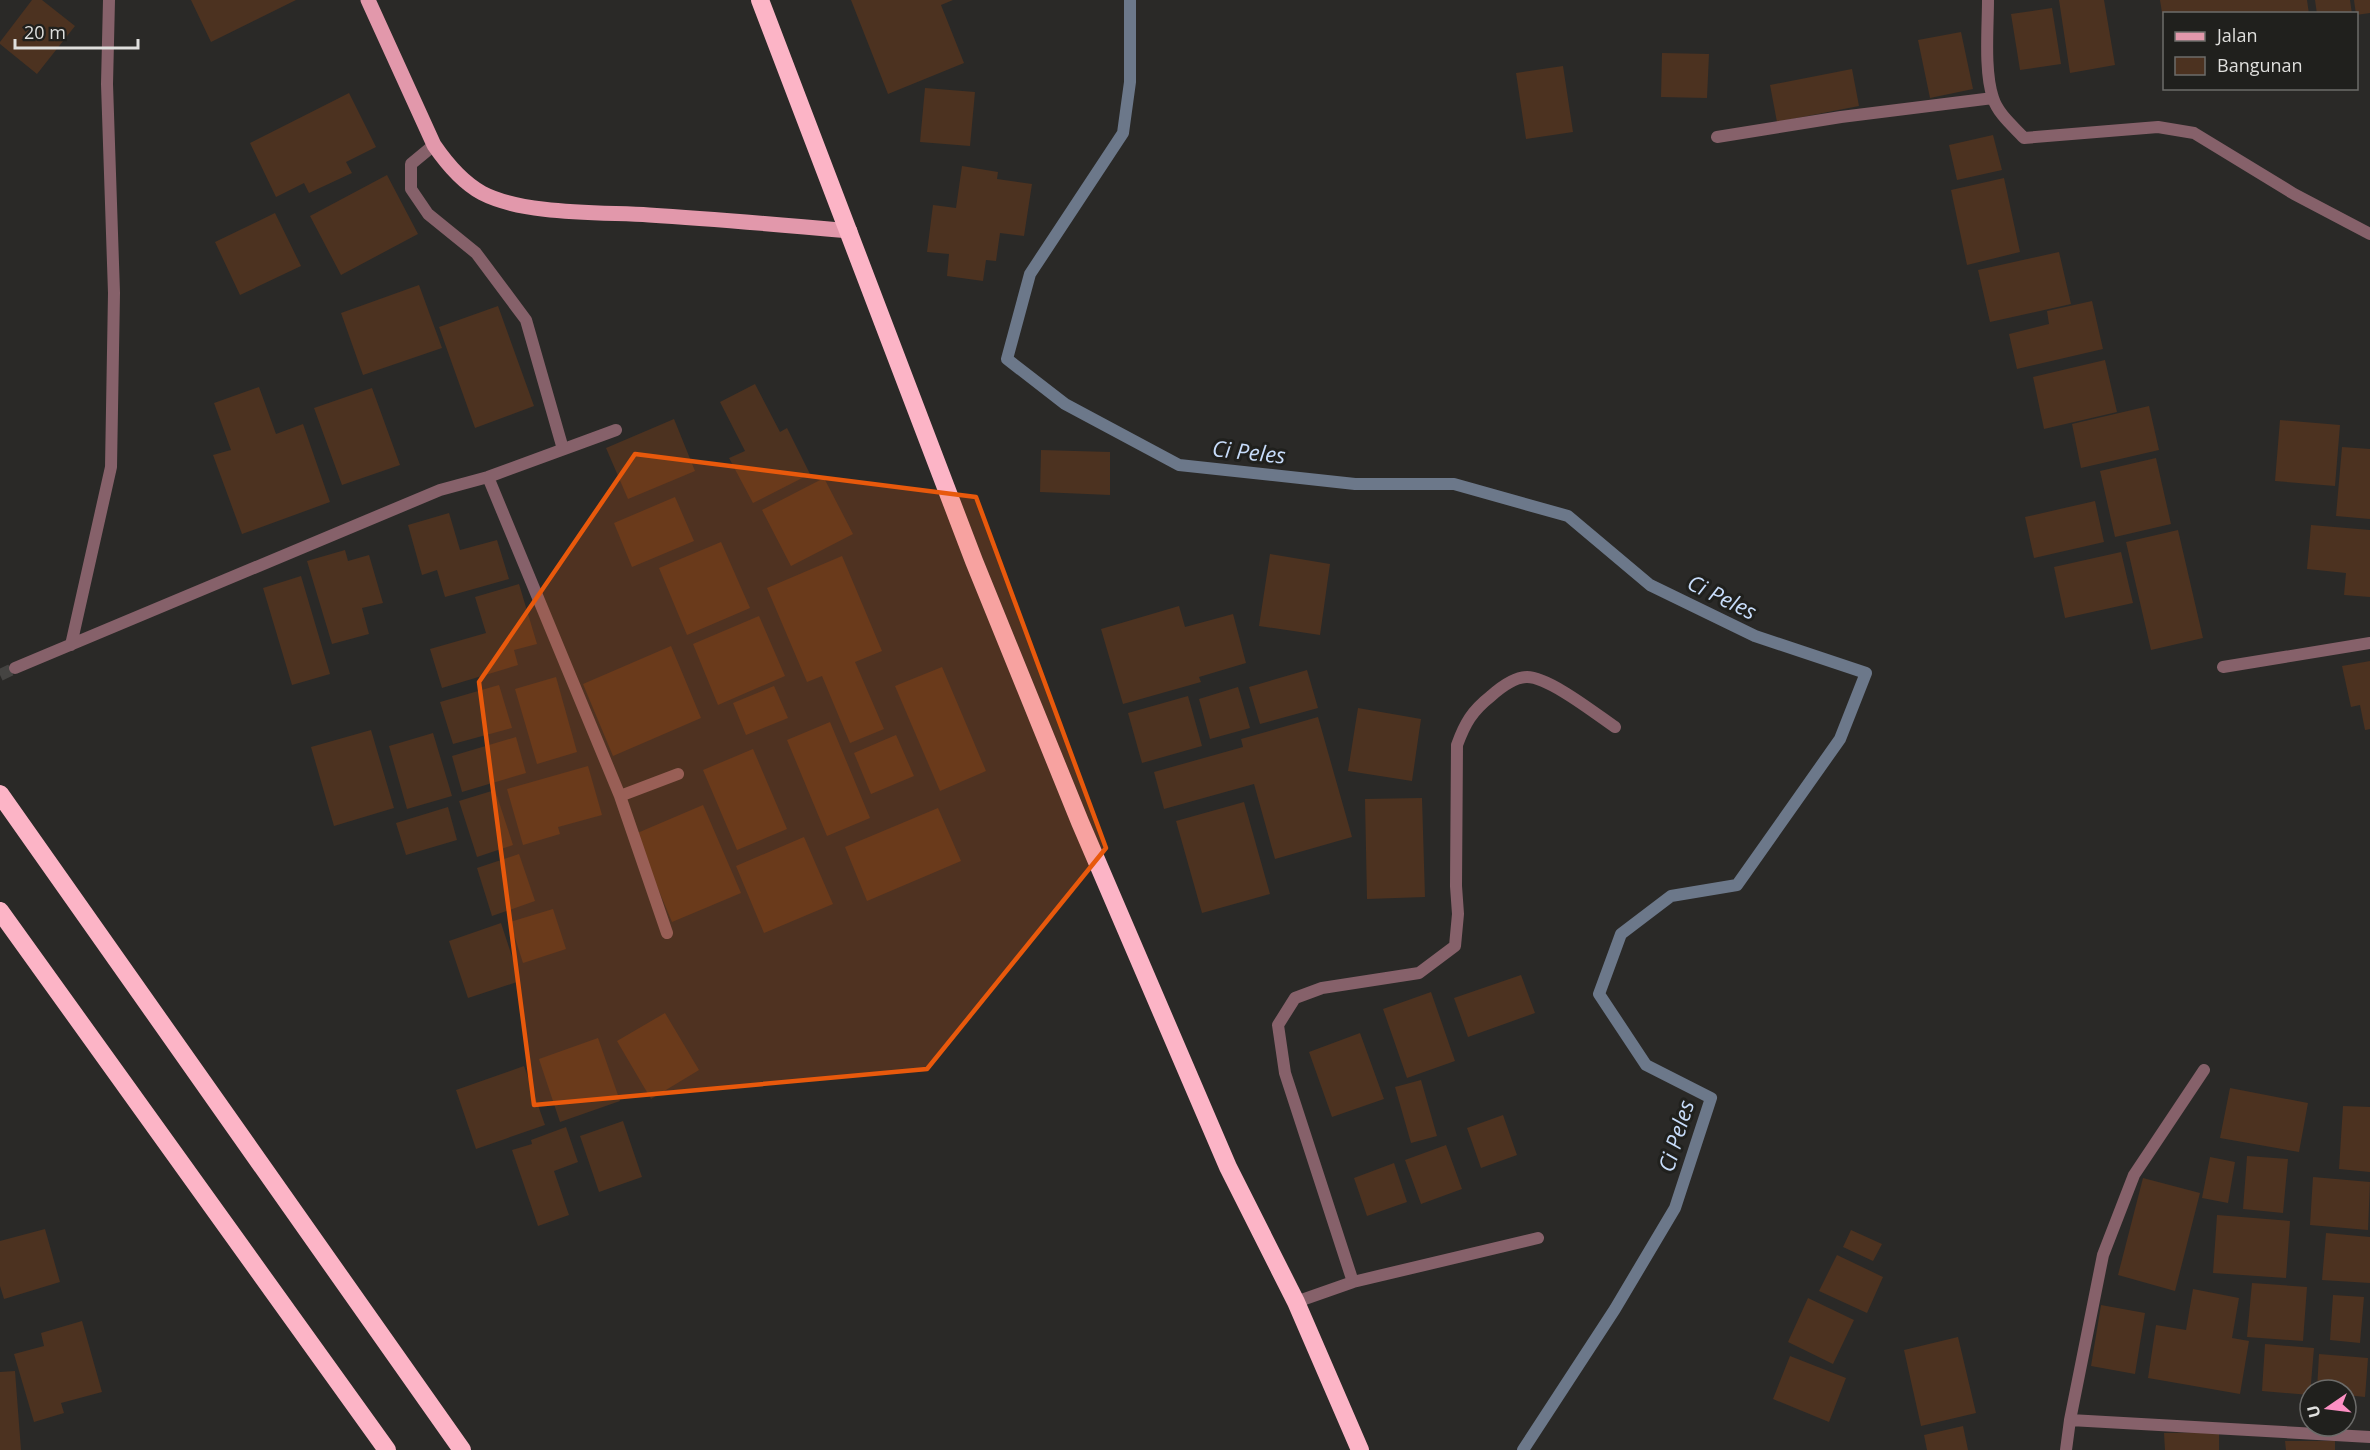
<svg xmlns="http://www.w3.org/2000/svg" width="2370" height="1450" font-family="'Open Sans',sans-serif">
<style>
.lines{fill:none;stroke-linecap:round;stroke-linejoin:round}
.stream{stroke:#6c788a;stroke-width:12}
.building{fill:#4c3220}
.street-tunnel{stroke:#454442;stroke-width:12;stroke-dasharray:12 6;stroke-linecap:butt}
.street{stroke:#86616a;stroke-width:12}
.primary{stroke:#e298ab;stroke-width:15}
.highway{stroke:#fcb4c6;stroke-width:18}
.marked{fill:#e8590c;fill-opacity:0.2;stroke:#e8590c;stroke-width:4.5;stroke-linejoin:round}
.labels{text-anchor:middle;stroke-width:6;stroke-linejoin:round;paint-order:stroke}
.water-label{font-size:22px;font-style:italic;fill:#c7dcfa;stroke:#20201d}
</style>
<rect width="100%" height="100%" fill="#2a2927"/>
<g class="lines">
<path class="stream" d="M1130,0V82L1123,133L1030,274L1007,359L1065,404L1179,465L1355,484H1454L1568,516L1650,585L1755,636L1866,673L1840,739L1737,885L1671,896L1621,934L1599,994L1646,1065L1711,1098L1675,1208L1615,1309L1523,1450"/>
</g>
<path class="building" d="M32,0H42L75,26L37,74L0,44V42Z
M191,0H296L211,42Z
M851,0H953L941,5L964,63L888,94Z
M2059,0H2104L2115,65L2070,73Z
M2160,0H2307L2309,14H2164L2163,19Z
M2315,0H2350L2352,14H2317Z
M2354,0H2370V13L2356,15Z
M2052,8L2061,64L2020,70L2011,14Z
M1961,32L1973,89L1930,98L1918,40Z
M1662,53L1709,54L1707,98L1661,97Z
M1563,66L1573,132L1526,139L1516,73Z
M1852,69L1859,106L1777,122L1770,85Z
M925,88L975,92L970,146L920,142Z
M349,93L376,147L346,162L352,173L309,193L304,183L276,197L250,143Z
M1993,135L2002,170L1957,180L1949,145Z
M962,166L998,172L997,179L1032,184L1024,236L1000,233L996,261L986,260L983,281L947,276L949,254L927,252L933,205L956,208Z
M387,175L418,234L341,275L310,216Z
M2004,178L2020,252L1967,265L1951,190Z
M275,213L301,266L240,295L215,242Z
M2059,252L2071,304L1990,322L1978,270Z
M419,285L442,348L363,375L341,313Z
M2092,301L2103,349L2017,369L2009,334L2049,324L2047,311Z
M498,306L534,406L475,428L439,327Z
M2105,360L2117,412L2044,429L2033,377Z
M755,384L780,432L787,428L810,474L753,503L729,458L745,451L720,402Z
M259,387L276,434L303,424L330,502L242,534L213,455L231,450L214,403Z
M372,388L400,465L342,485L314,408Z
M2149,406L2159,450L2081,468L2072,424Z
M674,419L695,471L628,499L606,448Z
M2280,420L2340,425L2335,486L2275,481Z
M2342,447L2370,449V519L2336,516Z
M1041,450L1110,452V495L1040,492Z
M2156,458L2171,524L2115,537L2100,471Z
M824,478L853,534L791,566L762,510Z
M675,497L694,541L632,567L614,523Z
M2095,501L2104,542L2034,558L2025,517Z
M449,513L460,550L497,540L509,579L445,597L437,570L422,575L408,525Z
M2311,525L2370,530V597L2344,595L2346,573L2307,569Z
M2178,530L2203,638L2151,650L2126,542Z
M721,542L750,608L687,635L659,568Z
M345,550L348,561L369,555L383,603L362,608L369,634L332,644L307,561Z
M2121,552L2133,603L2065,618L2054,567Z
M1270,554L1330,564L1320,635L1259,626Z
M842,556L882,651L855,662L884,729L850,743L822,676L807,682L767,588Z
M301,576L330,674L292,685L263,588Z
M519,584L537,644L514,650L518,665L442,688L430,649L486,633L475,597Z
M1179,606L1185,627L1233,614L1246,663L1199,677L1201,682L1123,704L1101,629Z
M759,616L785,676L718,705L693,644Z
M671,646L701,718L613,756L583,684Z
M2370,661V729L2365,730L2360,705L2351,707L2342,666Z
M942,667L986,771L940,791L895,686Z
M1307,670L1318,708L1260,724L1249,687Z
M556,677L577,752L537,764L515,689Z
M499,685L512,728L453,744L440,702Z
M774,686L788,718L746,735L733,703Z
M1238,687L1250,728L1210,739L1199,699Z
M1188,696L1202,746L1142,763L1128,713Z
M1358,708L1421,719L1412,781L1348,771Z
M1318,717L1352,837L1275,859L1254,784L1164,809L1154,772L1243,747L1241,739Z
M830,722L870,818L827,836L787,740Z
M371,730L394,808L334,826L311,747Z
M433,733L452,796L407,809L389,746Z
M896,735L914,776L871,794L854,753Z
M516,737L526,773L462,792L452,756Z
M753,749L787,829L737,850L703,770Z
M588,766L602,815L558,827L560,834L523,845L507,789Z
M495,790L513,845L477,857L459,801Z
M1422,798L1425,897L1367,899L1365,799Z
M1244,802L1270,894L1202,913L1176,821Z
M703,805L741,893L672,922L635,834Z
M448,807L457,840L406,855L396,823Z
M938,808L961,861L867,901L845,847Z
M804,837L833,904L764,933L736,866Z
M519,854L535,901L492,916L477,868Z
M553,909L566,949L523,963L510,922Z
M501,923L520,981L468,998L449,941Z
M1521,975L1535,1013L1468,1037L1454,998Z
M1431,992L1455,1061L1407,1078L1383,1009Z
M665,1013L699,1070L651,1099L617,1041Z
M1360,1033L1384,1099L1332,1117L1309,1052Z
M598,1038L620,1101L560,1122L539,1059Z
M524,1066L545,1125L476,1149L456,1090Z
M1421,1080L1437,1136L1411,1143L1395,1087Z
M2230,1088L2308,1103L2299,1152L2220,1138Z
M2343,1106L2370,1107V1172L2339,1169Z
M1503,1115L1517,1155L1481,1168L1467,1128Z
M623,1121L642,1177L599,1192L580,1136Z
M566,1127L578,1162L554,1171L569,1215L538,1226L512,1150L532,1144L531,1140Z
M1446,1145L1462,1189L1421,1204L1405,1160Z
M2247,1156L2288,1159L2283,1213L2243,1209Z
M2210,1157L2235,1162L2228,1203L2202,1198Z
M1394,1163L1407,1202L1367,1216L1354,1178Z
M2313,1177L2370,1182L2368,1230L2310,1225Z
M2143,1178L2200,1193L2175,1291L2118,1275Z
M2217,1215L2290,1221L2286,1278L2213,1273Z
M45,1229L60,1282L4,1299L0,1286V1241Z
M1851,1230L1882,1244L1873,1261L1843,1247Z
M2326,1233L2370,1237V1283L2322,1280Z
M1837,1255L1883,1277L1867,1313L1819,1291Z
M2252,1283L2307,1287L2303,1341L2247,1337Z
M2193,1289L2239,1298L2232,1338L2249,1341L2240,1394L2148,1378L2156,1325L2186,1330Z
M2333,1295L2364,1297L2360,1343L2330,1340Z
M1808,1298L1854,1320L1833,1364L1788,1342Z
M2101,1305L2145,1313L2135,1374L2091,1366Z
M82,1321L102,1392L61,1403L64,1413L34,1422L14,1354L44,1346L41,1333Z
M1958,1337L1976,1413L1921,1426L1904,1350Z
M2265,1344L2314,1348L2310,1395L2262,1391Z
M2319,1354L2368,1358L2365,1397L2346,1395V1390H2317Z
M1790,1356L1846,1378L1829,1422L1773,1399Z
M15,1371L21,1450H0V1372Z
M1963,1426L1968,1450H1927L1924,1435Z
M2219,1432V1450H2165L2164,1433Z
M2285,1441H2335V1450H2286Z"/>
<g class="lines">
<path class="street-tunnel" d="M0,675L15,668"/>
<path class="street" d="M1988,0C1988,28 1984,71 1993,98C1998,114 2013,126 2024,138L2158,127L2194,133L2294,194L2370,234
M1717,137L1841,117L1993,98
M434,145L411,164V189L428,214L476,253L526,320L563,449
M488,477L620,796L667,933
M71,645L111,467L114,293L107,84L109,0
M2223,667L2370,643
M15,668L440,490L488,477L616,430
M620,796L678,774
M1353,1282L1285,1073L1278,1025L1295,998L1322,988L1419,973L1455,946L1458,914L1456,886L1457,745C1465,723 1472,711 1491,696C1500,688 1514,677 1527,677C1549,677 1596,714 1615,727
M1296,1302L1353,1282L1538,1238
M2070,1420L2370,1437
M2066,1450L2070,1420L2103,1255L2134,1175L2204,1070"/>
<path class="primary" d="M368,0L434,145C447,164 462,182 482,193C524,215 601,212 649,215C716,219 783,225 850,231"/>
<path class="highway" d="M760,0L974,561L1080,822L1228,1167L1296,1302L1360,1450
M0,794L462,1450
M0,911L387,1450"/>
</g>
<path class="marked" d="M635,454L976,497L1106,848L927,1069L534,1105L479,682Z"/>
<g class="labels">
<g class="water-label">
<text transform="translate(1249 452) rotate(6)" y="8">Ci Peles</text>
<text transform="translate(1722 597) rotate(26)" y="8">Ci Peles</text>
<text transform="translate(1676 1136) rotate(-73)" y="8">Ci Peles</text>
</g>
</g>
<rect x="2163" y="12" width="195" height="78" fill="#20201d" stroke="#6c6c6a" stroke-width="1.5"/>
<rect x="2175" y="32" width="30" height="9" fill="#e298ab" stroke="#6c6c6a" stroke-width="1.5"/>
<text x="2217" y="42" font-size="18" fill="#dfdfdd">Jalan</text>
<rect x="2175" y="57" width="30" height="18" fill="#4c3220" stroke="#6c6c6a" stroke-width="1.5"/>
<text x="2217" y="72" font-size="18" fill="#dfdfdd">Bangunan</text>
<g transform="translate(2328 1408) rotate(256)"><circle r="28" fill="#20201d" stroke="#6c6c6a" stroke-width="1.5"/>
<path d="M0-4.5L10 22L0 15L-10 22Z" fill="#fc8fc3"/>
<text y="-9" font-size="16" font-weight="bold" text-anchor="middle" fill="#dfdfdd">U</text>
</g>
<path d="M15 39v9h123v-9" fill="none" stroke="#dfdfdd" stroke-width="3"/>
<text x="24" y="39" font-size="18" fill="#dfdfdd" stroke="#20201d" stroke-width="4.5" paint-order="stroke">20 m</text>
</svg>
